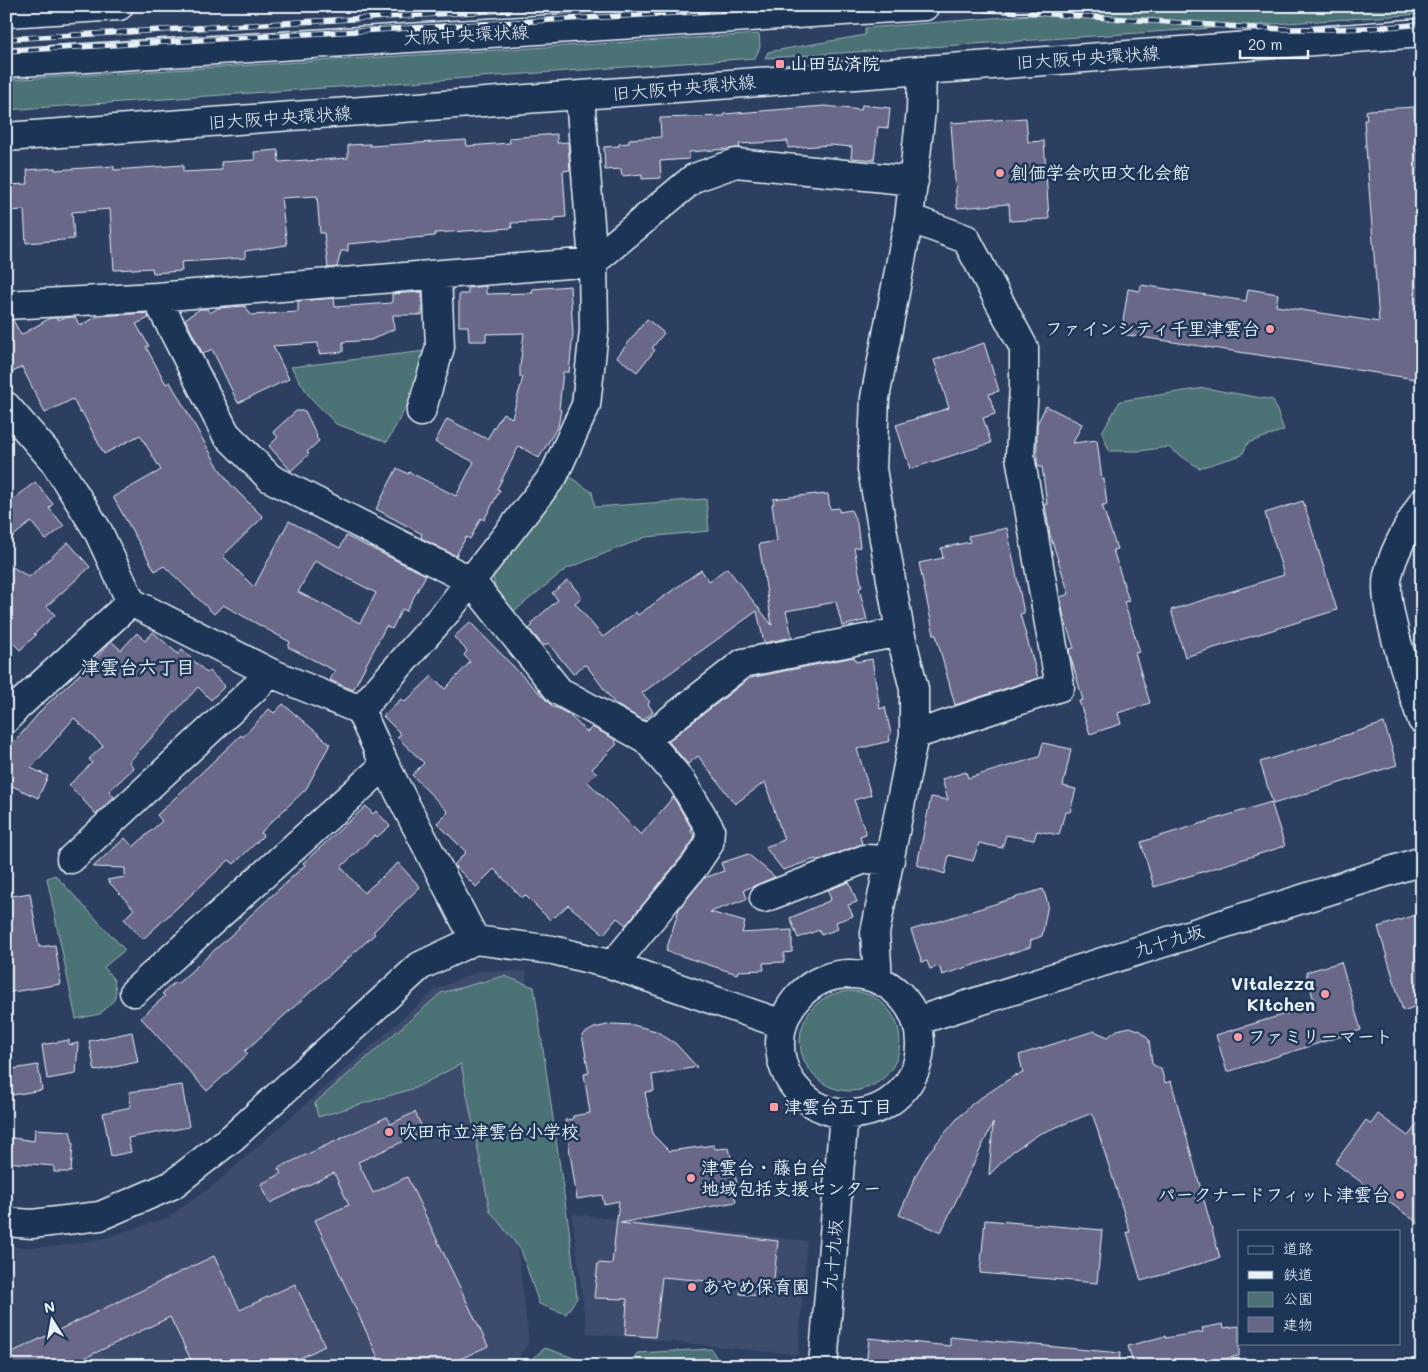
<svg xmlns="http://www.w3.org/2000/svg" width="1428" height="1372" font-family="Mali,'Klee One',sans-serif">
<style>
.built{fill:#3e4b6d}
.green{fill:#4c7275;stroke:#9ab2b6}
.building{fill:#696788;stroke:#e8f1f8;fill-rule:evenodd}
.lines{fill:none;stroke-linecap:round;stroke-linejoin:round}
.minor-casing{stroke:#e8f1f8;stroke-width:31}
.major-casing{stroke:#e8f1f8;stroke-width:31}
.highway-casing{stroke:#e8f1f8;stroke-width:31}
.minor{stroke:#1d3557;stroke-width:28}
.major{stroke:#1d3557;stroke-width:28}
.highway{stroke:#1d3557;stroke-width:28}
.rail-casing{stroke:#e8f1f8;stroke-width:5.5}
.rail{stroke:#1d3557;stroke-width:4;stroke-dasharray:11;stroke-linecap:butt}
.poi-dot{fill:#ff9aa2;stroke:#1d3557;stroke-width:2}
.labels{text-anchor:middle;stroke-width:5;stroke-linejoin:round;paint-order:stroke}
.street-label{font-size:18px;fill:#e8f1f8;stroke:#1d3557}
.poi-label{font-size:18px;font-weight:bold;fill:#e8f1f8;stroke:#1d3557;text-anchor:start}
.neighbourhood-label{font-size:19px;font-weight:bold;fill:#e8f1f8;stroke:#1d3557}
</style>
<rect width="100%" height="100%" fill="#2c3f61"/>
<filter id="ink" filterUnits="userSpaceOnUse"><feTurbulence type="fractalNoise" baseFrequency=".02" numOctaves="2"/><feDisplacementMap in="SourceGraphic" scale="10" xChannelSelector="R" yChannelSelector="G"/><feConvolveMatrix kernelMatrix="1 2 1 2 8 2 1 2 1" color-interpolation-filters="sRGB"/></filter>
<g filter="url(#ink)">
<path class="built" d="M479,971H527L519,1049L497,1078L529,1343L512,1366H6V1270L13,1247H53L101,1239L167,1218L213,1186L435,990Z
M572,1214L807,1241L798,1355L587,1333Z"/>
<path class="green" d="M1146,6H1422V14L765,58L768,52L865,35V28Z
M759,34L760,47L755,58L6,110V80Z
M426,351L411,398L387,442L336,424L309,396L291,367Z
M1204,388L1273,400L1284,430L1248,443L1242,455L1199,468L1168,447L1139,451H1109L1102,432L1120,401Z
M570,477L592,492L595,507L706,499L709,531L646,537L566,569L513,612L495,589L493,576Z
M55,875L125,950L104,967L114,980L116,990L114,1000L100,1014L76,1019L47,878Z
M504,976L534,987L569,1229L577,1298L566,1314L539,1304L521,1250L490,1211L461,1064L415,1088L318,1117L315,1103L441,993Z
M800 1041a50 50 0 1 1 100 0a50 50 0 1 1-100 0Z
M545,1348L597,1366H512L515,1363L529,1361Z
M711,1349L722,1366H630L637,1353Z"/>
<path class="building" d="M862,105L890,108L888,128L878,127L874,160L851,158L852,147L830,145L788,148V141L739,144L740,148L689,152V159L660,161L661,178L642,179V174L622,176L621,169L605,170L604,147L619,146V144L629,143V139L661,137L660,118L724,116V114L824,106L861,110Z
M1414,107L1422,213V380L1121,334L1128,289L1140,291L1141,285L1246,301L1248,289L1278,294L1276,306L1379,322L1364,120H1367L1366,111L1369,110Z
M1026,118L1028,142L1044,141L1049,219L1010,221L1009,204L957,208L951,123Z
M557,134V143L568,142L570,170L563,171L566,217L554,218L555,221L511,223L512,228L435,233V236L348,244V251H341L337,267L328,268L324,233H320L317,196L281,198L287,245L245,251V258L181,262L182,271L153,273L152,268L114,270L110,209L72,212L74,239L26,243L24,210L6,211V185L28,184L27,170L55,168V170L114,166V170L183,165V172L222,170L221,162L255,160L254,152L278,150L279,162L307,160V161L348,158V145L370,144V146L466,140L467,146L510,143L509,138Z
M486,286V294L533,293L532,289L570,286L573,334L569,372H563L559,409L561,410L558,426L539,458L519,446L497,489L500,490L484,520L481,518L470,539L466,537L456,556L421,538L422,534L376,509L397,468L408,474L409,472L456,496L474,462L435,442L447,419L487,439L503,413L512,418L523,377H520V367L524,333L486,334V341H469L468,326H459V294H468V288Z
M422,292V315H393L394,329L371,340L343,342V352L319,354L318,343L273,346L289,379L238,403L212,349L203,354L185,319L200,309H207L210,313L218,308L245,306L251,315L298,312V301L334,298L335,307L392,303V294Z
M147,313L149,318L136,324L149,346L146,347L166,384L170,382L219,468L231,485L263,517L223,556L254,587L289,521L340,548L346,536L426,575L406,611L402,609L392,629L386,626L353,690L330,680L335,671L288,647L290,642L223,605L214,614L164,566L155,571L113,497L161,470L140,435L104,454L82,412L80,413L73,399L45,413L22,367L6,376V321L13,320L21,335L50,318H57L58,320L63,318L75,317L80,326L98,316ZM315,561L376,593L360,623L298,592Z
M647,319L664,333L652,348L655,350L637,372L617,357Z
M984,343L999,391L989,394L995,414L983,418L991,443L910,469L896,425L949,408L934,360Z
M1046,406L1082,424L1073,443L1097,440L1102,480L1104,479L1107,505H1102L1117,549L1113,550L1129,601L1124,602L1140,652L1135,653L1150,703L1118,713L1121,724L1090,734L1079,701L1083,700L1070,655L1069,649L1074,648L1064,618L1060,597L1069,594L1050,535L1045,504H1047L1042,467H1038L1037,461V424Z
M296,411H305L317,436L316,437L319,441L307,452L309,454L291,471L269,446L278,437L273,432Z
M35,482L53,504L49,508L64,526L46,540L31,522L6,542V505Z
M816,494V495L828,494L830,509L839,508V512L851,510L857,523L860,547L854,548L862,587L859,588L867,620L842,626L836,602L786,611L792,637L764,643L757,611L642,693L650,702L648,704L653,712L643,720L615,704L587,666L584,665L573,674L548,643L544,646L529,629L533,625L531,623L558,600L552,593L568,580L582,597L575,603L603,637L636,612L638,615L701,570L709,581L727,568L772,625L759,544L777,541L772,504H774L773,499Z
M1303,501L1337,610L1185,657L1171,610L1284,575L1265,513Z
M1007,528L1024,613L1020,614L1038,678L955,705L936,635H934L919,563L943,558L941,548L970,542L968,536Z
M68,542L90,567L47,606L55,615L34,634L36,635L20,650L6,635V563L29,577Z
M470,622L554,708L555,707L568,714L587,732L592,727L616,740L615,742L617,744L592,769L597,773L588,782L641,835L673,797L692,829L690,831L694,834V839L682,856L626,925L617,918L604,934L568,905L555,917L554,916L550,920L525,895L522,898L494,869L476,887L454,865L466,852L437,823L448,812L412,775L424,763L397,737L401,734L383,716L401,699L405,702L432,676L445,689L470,662L464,655L467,651L454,637Z
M153,632L178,654L182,650L207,673L209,671L225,686L211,700L198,687L129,762L134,768L109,791L114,797L96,814L69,785L92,763L89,759L103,746L74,718L31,768L48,776L38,798L6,783V758L11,746L45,706L92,663L111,641L121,650L137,633L145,641Z
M854,657L856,662L872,659L880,709L885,707L891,734L889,735L890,741L857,749L871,795L854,800L866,834L860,836L862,844L817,861L816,859L812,860L783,870L765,847L784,840L765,782L735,804L698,756L688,764L668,741L750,678Z
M283,704L330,744L306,789L264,829L261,833L263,836L234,864L229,860L143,939L124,919L134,909L107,880L125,877V868L93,867L125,838L133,847L162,821L157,815L241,735L243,737L269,709L274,713Z
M1384,723L1397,765L1273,804L1260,762Z
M1043,743L1071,749L1063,786L1076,789L1070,812H1065L1059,835L1037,831L1034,840L1006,835L1002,848L979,843L973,861L949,855L945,874L917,865L931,797L948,800L942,779L966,772L968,778L1039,757Z
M1271,802L1285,846L1154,887L1141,842Z
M366,806L373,814L376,811L390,826L377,837L375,835L341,867L364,893L398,863L420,887L373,932L375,934L266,1032L245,1051L248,1054L207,1091L141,1018L165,996L162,994L175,982L177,984L239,928L238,927L305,865L303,863Z
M748,854L775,877L744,890L747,899L710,912L745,922L742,933L792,930V952L784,953V962L763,963L764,970L738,971L737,974L666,951L679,909L704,878L724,871L721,863Z
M849,882L857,902L848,905L853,916L836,922L838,929L821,935L819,930L798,938L790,918L831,900L828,890Z
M1043,889L1048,904L1042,936L1031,940L1030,947L942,975L939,966L930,969L927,961L922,962L911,930Z
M30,893L39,947L55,945L61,984L6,993V897Z
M1422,913V1004L1403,1011L1378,927Z
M1341,962L1361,1030L1227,1072L1216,1035L1315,1005L1306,972Z
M612,1024L633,1025L656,1031L676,1044L697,1067L652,1075L654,1091L645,1092L653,1135L669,1151L714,1145L715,1149L729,1148L738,1188L733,1189L736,1202L620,1223L778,1241L772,1297L740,1294L741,1284L662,1277L655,1337L625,1335L627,1299L594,1298L598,1263L612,1264L619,1201L604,1204L602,1195L577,1199L565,1120L573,1119V1116L590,1113L584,1074L589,1073L582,1035L594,1028Z
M1130,1027L1141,1031L1149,1040L1152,1064L1161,1069L1165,1083L1171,1081L1220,1258L1141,1281L1127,1232H1130L1092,1113L1039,1134L1012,1152L989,1175L993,1123L941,1232L899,1215L917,1173L929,1152L956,1120L973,1103L1017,1074L1016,1076L1023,1073L1019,1055L1094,1031L1108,1037L1117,1030Z
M132,1032L138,1062L95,1071L89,1041Z
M69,1040V1045L78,1043L76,1074L47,1079L42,1045Z
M38,1065L42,1090L6,1096V1070Z
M182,1085L189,1127L128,1138L131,1152L111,1156L103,1113L131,1107L129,1092Z
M415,1112L424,1132L358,1162L373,1193L407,1177L488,1346L445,1366H382L315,1220L349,1205L334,1173L270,1203L261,1184L281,1174L278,1168L387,1117L391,1124Z
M1378,1114L1408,1136L1422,1118V1226L1335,1163L1366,1120L1371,1124Z
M35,1129L70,1131L73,1144L71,1172H54V1166L6,1162V1137L34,1141Z
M985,1220L1102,1230L1097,1283L980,1273Z
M214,1256L240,1310L295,1284L325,1346L284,1366H194L170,1317L68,1366H6V1355Z
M1223,1324L1224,1328L1239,1326V1356L1183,1366H1134L1128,1346L1165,1336V1338L1203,1332L1202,1328Z
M950,1337L1120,1353L1119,1366H866L869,1338L950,1346Z"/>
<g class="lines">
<g class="minor-casing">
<path id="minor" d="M909,218L966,239L1024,348V385L1020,456L1060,687L914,735
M156,297L226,434L270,478L471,581L559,691L646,739L683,783L710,829L709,844L695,865L613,965
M6,305L156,297L593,262L694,178L736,163L914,181
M6,406L54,461L98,531L131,602L271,673L360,710L385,765L475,940
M421,412L440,347L437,275
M1422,503C1409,526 1394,549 1388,575C1381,607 1411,686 1422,720
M360,710L448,610L554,475L586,405L594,331L593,262L580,97
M6,719L18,706L131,602
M646,739L743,663L900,632
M71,859L271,673
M764,898L865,859L890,860
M780 1044a70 70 0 1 1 140 0a70 70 0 1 1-140 0Z
M878,980L875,933L914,735V689L900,632L872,469L875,398L909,218L921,111L922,70
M134,992L385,765
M916,1021L1422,861
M6,1222L32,1224L100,1216L172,1185L233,1137L420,966L475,940L553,950L613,965L782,1024
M823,1366L844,1114"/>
</g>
<g class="major-casing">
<path id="major" d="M6,63L925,6
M6,137C478,104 950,68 1422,33"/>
</g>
<g class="highway-casing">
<path id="highway" d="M6,13L119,6"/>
</g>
<use href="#minor" class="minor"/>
<use href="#major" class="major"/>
<use href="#highway" class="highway"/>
<g class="rail-casing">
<path id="rail" d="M1134,6C1191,10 1248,10 1305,6
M6,39L577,6
M6,51L781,7L963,8L1256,28C1311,30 1366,30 1422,24"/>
</g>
<use href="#rail" class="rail"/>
</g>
</g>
<g class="poi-dot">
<rect x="775" y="59" width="10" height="10" rx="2.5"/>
<circle cx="1000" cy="173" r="5"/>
<circle cx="1270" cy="329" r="5"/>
<circle cx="1325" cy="994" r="5"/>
<circle cx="1238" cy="1037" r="5"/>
<rect x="769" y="1102" width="10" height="10" rx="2.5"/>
<circle cx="389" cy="1132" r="5"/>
<circle cx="691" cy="1178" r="5"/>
<circle cx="1400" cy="1195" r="5"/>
<circle cx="692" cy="1287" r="5"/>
</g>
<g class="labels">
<g class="street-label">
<text transform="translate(466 35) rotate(-3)" y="6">大阪中央環状線</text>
<text transform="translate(1088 58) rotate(-4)" y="6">旧大阪中央環状線</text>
<text transform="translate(684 88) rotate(-5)" y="6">旧大阪中央環状線</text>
<text transform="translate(280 118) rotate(-4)" y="6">旧大阪中央環状線</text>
<text transform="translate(1169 941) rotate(-17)" y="6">九十九坂</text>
<text transform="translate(833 1255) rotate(-85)" y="6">九十九坂</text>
</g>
<g class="poi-label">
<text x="790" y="70">山田弘済院</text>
<text x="1010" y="179">創価学会吹田文化会館</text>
<text x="1260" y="335" text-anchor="end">ファインシティ千里津雲台</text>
<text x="1315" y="990" text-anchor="end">Vitalezza<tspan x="1315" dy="21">Kitchen</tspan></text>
<text x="1248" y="1043">ファミリーマート</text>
<text x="784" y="1113">津雲台五丁目</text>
<text x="399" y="1138">吹田市立津雲台小学校</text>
<text x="701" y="1174">津雲台・藤白台<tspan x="701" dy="21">地域包括支援センター</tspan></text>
<text x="1390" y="1201" text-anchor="end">パークナードフィット津雲台</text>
<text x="702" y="1293">あやめ保育園</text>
</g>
<g class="neighbourhood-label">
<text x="138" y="674">津雲台六丁目</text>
</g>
</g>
<rect width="1428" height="1372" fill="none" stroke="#1d3557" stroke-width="25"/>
<rect x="12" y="12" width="1403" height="1347" fill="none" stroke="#e8f1f8" stroke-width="2" filter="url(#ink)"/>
<rect x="1238" y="1230" width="162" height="115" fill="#1d3557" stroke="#6e8097"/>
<rect x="1248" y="1246" width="25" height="8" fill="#1d3557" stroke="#6e8097"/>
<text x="1283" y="1254" font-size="15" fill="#e8f1f8">道路</text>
<rect x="1248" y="1271" width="25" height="8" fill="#e8f1f8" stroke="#6e8097"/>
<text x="1283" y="1280" font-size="15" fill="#e8f1f8">鉄道</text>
<rect x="1248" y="1292" width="25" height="15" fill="#4c7275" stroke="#6e8097"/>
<text x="1283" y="1304" font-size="15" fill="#e8f1f8">公園</text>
<rect x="1248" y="1317" width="25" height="15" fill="#696788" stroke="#6e8097"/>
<text x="1283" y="1330" font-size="15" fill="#e8f1f8">建物</text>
<g transform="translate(52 1320) rotate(349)" stroke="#1d3557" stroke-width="4" paint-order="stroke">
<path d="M0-4L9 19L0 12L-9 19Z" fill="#e8f1f8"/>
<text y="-8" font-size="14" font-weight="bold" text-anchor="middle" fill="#e8f1f8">N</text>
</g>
<path d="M1240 50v8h68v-8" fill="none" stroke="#e8f1f8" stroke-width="2.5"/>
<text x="1248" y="50" font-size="15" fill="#e8f1f8" stroke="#1d3557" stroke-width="4" paint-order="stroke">20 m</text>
</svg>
